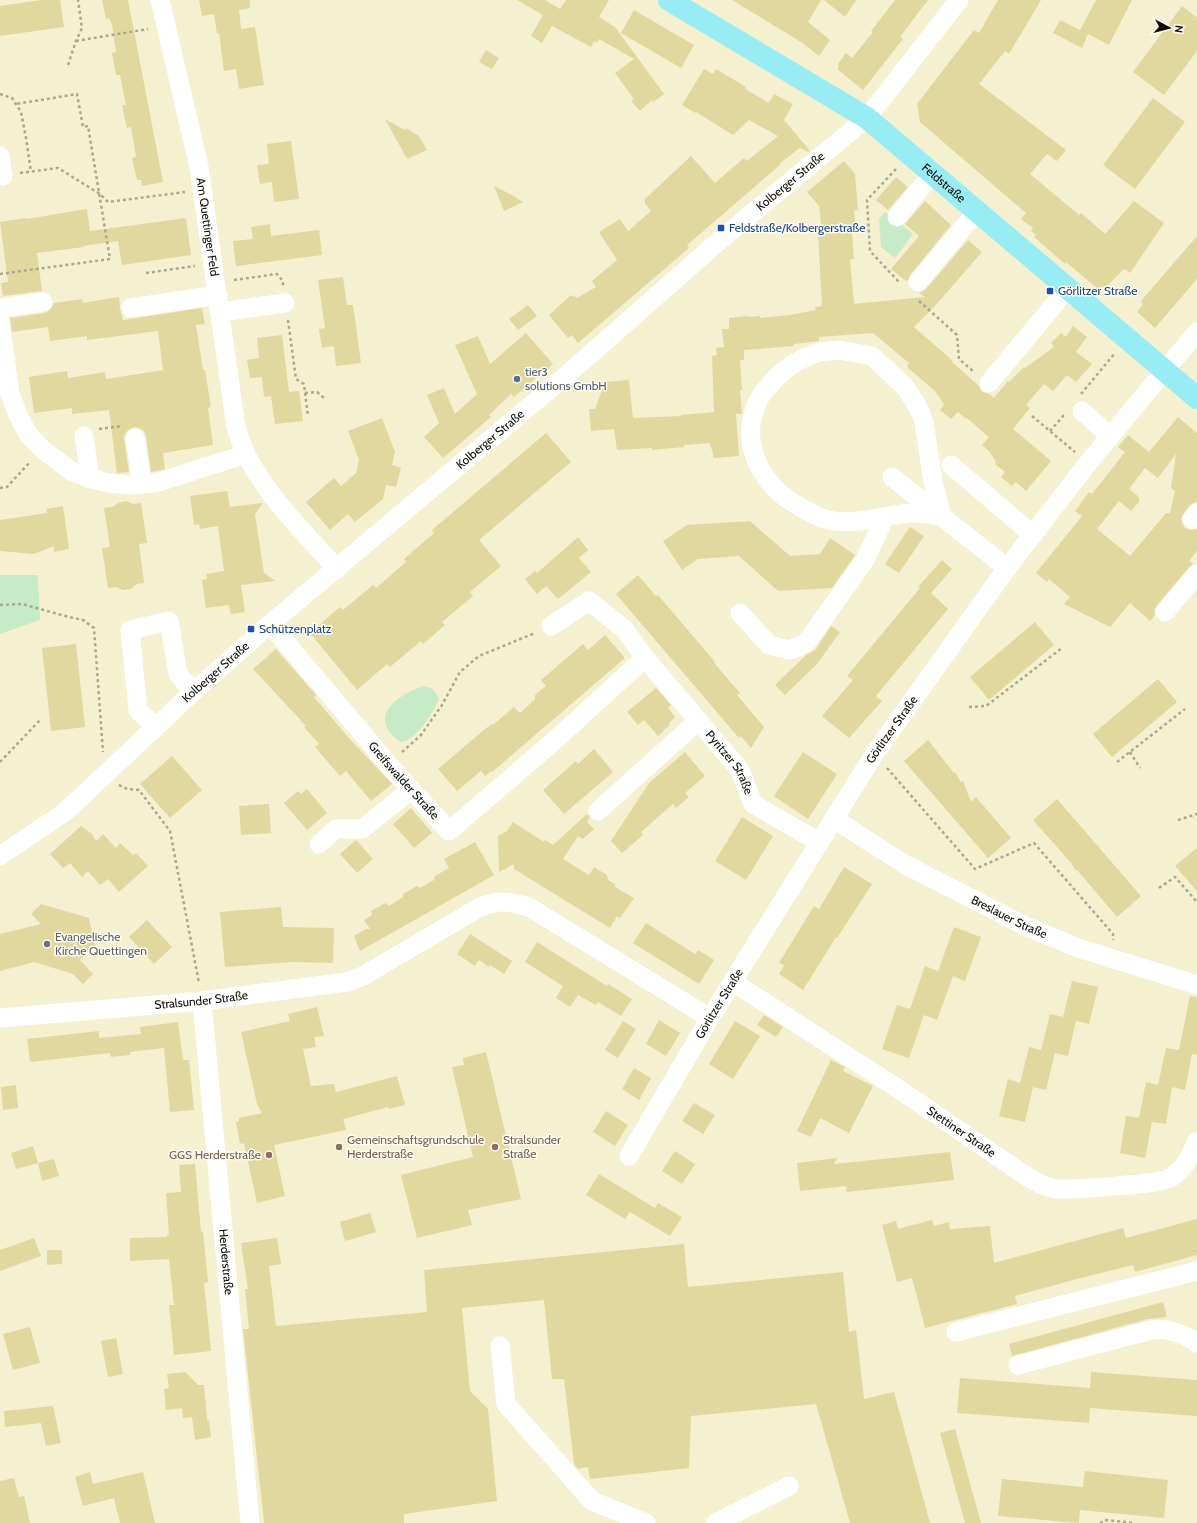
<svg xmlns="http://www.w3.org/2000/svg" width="1197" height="1523" font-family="Cabin,sans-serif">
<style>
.park{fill:#c8ebc7}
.building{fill:#e1d89f;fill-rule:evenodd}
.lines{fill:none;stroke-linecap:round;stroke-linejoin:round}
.path{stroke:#aca88f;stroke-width:2.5;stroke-dasharray:3 3;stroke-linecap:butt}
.minor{stroke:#fff;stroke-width:19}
.major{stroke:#98ecf4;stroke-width:22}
.transit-dot{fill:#1a4fb4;stroke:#fffdf0;stroke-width:1.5}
.service-dot{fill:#5c6f8a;stroke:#fffdf0;stroke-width:1.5}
.worship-dot{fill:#6b7280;stroke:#fffdf0;stroke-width:1.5}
.education-dot{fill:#8d6e63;stroke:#fffdf0;stroke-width:1.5}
.labels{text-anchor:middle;stroke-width:3;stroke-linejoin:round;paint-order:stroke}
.street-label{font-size:12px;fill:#0e0d03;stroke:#fffdf0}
.transit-label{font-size:12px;fill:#164399;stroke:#fffdf0;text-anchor:start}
.service-label{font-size:12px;fill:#4e5e75;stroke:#fffdf0;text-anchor:start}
.worship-label{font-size:12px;fill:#5b616d;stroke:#fffdf0;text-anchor:start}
.education-label{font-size:12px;fill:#785e54;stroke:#fffdf0;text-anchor:start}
</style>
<rect width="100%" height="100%" fill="#f5f0d0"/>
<path class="park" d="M885,212L913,234L895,258L881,247L879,219Z
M0,575H38L40,620L0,634Z
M423,686C432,687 435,690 439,699C433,713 417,740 401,742C366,718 395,696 423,686Z"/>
<path class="building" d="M41,0H60L64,27L0,36V6Z
M102,0H128L163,182L142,186L141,180H137L132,158L136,157L131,127L127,128L122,105H126L120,75H116L112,53L116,52L112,24L109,18L106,19Z
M199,0H250V8L239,10L241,29L255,27L264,85L239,89L236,69L224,71L219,33L217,34L214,14L202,16Z
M517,0H545L560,9L566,0H609L599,17L615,27L664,94L653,102L652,100L640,111L631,101L634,99L615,73L634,59L599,39L597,43L594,41L591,47L552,26L542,43L531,36L543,15Z
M732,0H821L808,22L830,40L819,56L804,44Z
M824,0H856L845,17Z
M895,0H928L900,37L903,39L863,90L838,70V64L846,53L852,58L873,32L871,31Z
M998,0H1041L1009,54L1005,51L979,84L1066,150L1057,161L1047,154L1030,174L1079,215L1081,213L1105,234L1134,201L1164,223L1130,273L1124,269L1106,287L1097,288L1066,262L1065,264L1034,237L1036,235L1031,231L1033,228L1021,219L1026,213L920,122L917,104L974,30L979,33Z
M1096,0H1132L1109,45L1080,30Z
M1182,6L1197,18V51L1164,95L1133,72Z
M634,10L694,45L681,68L621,33Z
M1060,20L1088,34L1082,48L1053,33Z
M486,50L499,58L492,69L479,62Z
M704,69L713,74L716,69L746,87L745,89L769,103L774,94L793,104L784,120L810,151L808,152L800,148L780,163L781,164L687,245L689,248L578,343L572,335L568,338L549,315L571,295L574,297L575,296L577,298L596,287L592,281L617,260L599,232L620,219L628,231L651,211L645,204V199L691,156L715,183L744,158L747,161L778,136L749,120L733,135L696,112L695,113L682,105Z
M1153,98L1185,122L1135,189L1103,165Z
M385,119L405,130L406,128L419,136L427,150L407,159Z
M291,141L299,199L274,202L272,182L260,184L257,165L269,164L267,144Z
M844,161L855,174L858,210H854L856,231H852L854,259H850L854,304L925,297L919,293L926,289L968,240L982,252L935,306L914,327L953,361L952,362L978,385L982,392L989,394L994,398L1008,381L1009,382L1024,367L1025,368L1054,347L1051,343L1061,333L1066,337L1073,326L1087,337L1076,352L1092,364L1076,382L1067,375L1053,391L1044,384L1026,405L1030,408L1013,429L1051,461L1026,491L1016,482L1012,486L1001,477L1005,472L995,464L996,462L989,451L982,445L989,437L967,418L966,419L958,412L951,419L940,410L944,405L936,392L907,367L909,363L873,333L819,337V341L794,344V346L744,350V360H740L742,390L740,391L742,414H736L739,456L714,458L710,443L684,445V447L652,450V448L617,450L614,429L591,431L589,409H595L605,382L629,380L633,418L681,416V415L714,412L712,356L717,355L716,348L724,347L722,329H729V318L748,316V317L760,316V318L790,315L816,310L815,307L822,306L818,233H822L819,206L807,192Z
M896,177L908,187L888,210L876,200Z
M494,186L512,195L523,202L504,211Z
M925,201L951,225L910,275L907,282L891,269L919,236L905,224Z
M87,209L90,231L186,218L191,255L122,265L118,241L83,246L84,247L37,253L42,291L3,296L1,283L8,282L0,222L26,218L27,219Z
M270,224L271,236L319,230L322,255L236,266L233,241L253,239L251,227Z
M1197,236V279L1155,328L1137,312L1143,304L1141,301Z
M343,277L347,305H353L361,363L336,366L334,346L322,348L319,329L325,328L318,280Z
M119,297L120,309L123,320L202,308L205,324L196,325L203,370H205L211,407L208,408L213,445L163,453L165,469L157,471L151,472L146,436L144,431L139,428L134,427L128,430L125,434L124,439L129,472L117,473L109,410L72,414V408L34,413L29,377L67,371L68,378L105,372L106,379L163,370L158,331L87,340V336L50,341L48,327L12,332L10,318L45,313L50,310L54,303L82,299L83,303Z
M528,305L537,316L518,330L509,319Z
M526,333L553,364L514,397L511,394L489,415L491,417L443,458L424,437L439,423L427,395L444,388L455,414L477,394L455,345L478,336L490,364Z
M282,335L289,392L299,391L303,421L275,424L271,396L264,397L262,377L250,378L247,360L259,358L257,338Z
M1178,417L1197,433V502L1193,503L1189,506L1181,518L1182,523L1185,528L1191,530L1197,529V551L1189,561L1193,564L1189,567L1157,605L1154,610L1155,615L1150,621L1130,603L1110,627L1064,604L1070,597L1049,579L1047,582L1036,573L1082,516L1075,511L1089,492L1092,494L1125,452L1118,447L1128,435L1149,452ZM1176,454L1171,488L1175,491L1170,513H1166L1130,556L1097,529L1119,501L1131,511L1139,502V497L1129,489L1145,468L1158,478Z
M382,418L395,452L392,465L401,468L396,487L386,485L383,499L355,522L348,514L330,530L306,502L334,478L341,486L356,473L359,460L348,431Z
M546,433L571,462L479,540L501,566L470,592L473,596L442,622L445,625L423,644L421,641L390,667L387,664L357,690L310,633L340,607L343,610L373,585L376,588L406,562L404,559L434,533L432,530Z
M227,491L230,507L263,503L255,514L264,573L275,581L241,585L245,612L231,614L229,605L206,608L202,580L207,579L206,574L224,571L218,526L200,529L199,524L194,525L190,496Z
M126,501L133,504L141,503L147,543L139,544L144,583L137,584L131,589L123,590L116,587L108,588L102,548L110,547L104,508L112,507L118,503Z
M63,506L69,549L54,552V546L34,554L0,551V520L47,513L46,509Z
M750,521L790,556L820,554L830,538L855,555L832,588L778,591L739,556L698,559L682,570L663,541L687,525Z
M910,527L924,536L899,573L885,564Z
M578,537L588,550L579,558L591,572L558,599L546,586L537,594L525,579L535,571L537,573Z
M942,560L952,569L931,593L948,609L876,696L882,701L849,738L822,716L853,680L847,676L920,588L918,587Z
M638,575L656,596L658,595L715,662L714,663L740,693L737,695L764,727L751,748L741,736L739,738L616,594Z
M1035,622L1054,645L989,700L970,677Z
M831,626L840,632L817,664L785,695L775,685L806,655L815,650Z
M605,635L625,658L492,772L491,771L485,776L481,771L457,791L438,769L485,729L492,724L493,725L514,707L520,713L535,699V695L546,686L541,680L583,644L588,650Z
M76,644L85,727L51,731L42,648Z
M276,649L316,695L314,697L348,737L392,784L371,801L346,771L340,776L315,747L319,744L304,727L306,726L253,669Z
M1158,679L1177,702L1112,757L1093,734Z
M656,688L671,705L668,708L675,717L669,723L670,725L658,736L644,720L638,725L627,712Z
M928,740L954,773L955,772L961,782L963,781L971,802L976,797L1011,838L988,858L904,761Z
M594,749L613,772L564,814L543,790L576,761L578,764Z
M685,752L705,776L685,793L689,797L676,808L673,804L641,832L643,835L622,853L611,841L649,783Z
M803,752L837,774L808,819L774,796Z
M172,756L202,790L170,818L140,784Z
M307,789L327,813L307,830L284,803L298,791L301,794Z
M1057,799L1141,896L1117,917L1077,870L1076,871L1072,864L1033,820Z
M269,804L271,833L241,835L239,806Z
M411,808L432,833L414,848L393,824Z
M587,814L590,818L587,822L594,829L583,839L578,836L563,859L589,875L594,867L607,875L608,880L615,884V887L634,898L620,918L617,916L610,928L514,869V864L499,872L498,836L507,831L513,822L544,842L545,840L553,845Z
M742,817L773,836L746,880L715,861Z
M81,826L92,834L96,841L103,834L116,848L120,843L133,855L136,853L148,866L119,892L108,879L100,885L88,871L82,877L70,863L63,868L50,854Z
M356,840L373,859L357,873L340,854Z
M475,842L494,875L360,951L354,936L366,929H370L364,920L372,915L371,911L386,903L389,906L403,897V894L417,886L420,888L434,880L435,876L449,868L444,859Z
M1197,848V891L1175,866Z
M844,867L872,884L837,938L836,937L803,990L779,974L784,965L779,963L814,906L819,909Z
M41,904L89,918L95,945L80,960L93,974L83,984L73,974L34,962L0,971V934L41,924L31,914Z
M281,907L283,927L334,928L333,963L292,962L225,967L220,912Z
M147,920L172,947L154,964L129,937Z
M646,923L695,954L698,950L714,960L699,984L633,943Z
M954,927L981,937L965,981L953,976L937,1020L924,1015L909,1058L882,1049L897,1005L910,1009L925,966L938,971Z
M470,934L512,961L504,974L490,965L489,967L479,960L475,966L457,954Z
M537,942L607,986L608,984L632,999L621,1016L598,1002L596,1005L580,996L578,995L570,1007L556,998L563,986L525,962Z
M1072,981L1098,987L1089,1024L1076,1021L1068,1056L1055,1053L1046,1090L1033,1087L1025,1122L999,1116L1008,1079L1020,1083L1029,1047L1041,1050L1050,1014L1063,1017Z
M1190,996L1197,997V1055L1192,1054L1185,1090L1172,1087L1166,1124L1152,1122L1145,1158L1120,1153L1126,1116L1139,1118L1146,1082L1158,1085L1166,1048L1179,1050Z
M317,1007L324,1036L314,1037L316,1047L303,1049L311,1086L334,1084L336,1092L397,1076L405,1105L389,1109L388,1107L343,1119L346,1130L274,1145L285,1196L257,1203L244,1143L240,1144L236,1122L239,1121V1118L262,1113L257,1104L241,1032L290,1021L288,1014Z
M764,1015L783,1027L776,1037L757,1025Z
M659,1020L680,1033L666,1056L646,1044Z
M623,1021L636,1029L618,1058L605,1050Z
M735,1021L760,1036L733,1079L709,1064Z
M178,1022L183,1060H189L194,1110L170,1112L164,1048L130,1052V1055L111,1057L110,1053L30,1062L27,1039L99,1031V1038L141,1034L140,1027Z
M486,1052L521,1199L468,1210L472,1225L417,1238L401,1175L473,1157L452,1067L464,1065L463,1058Z
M831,1060L845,1067L843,1071L873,1086L849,1133L820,1118L811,1137L797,1131Z
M634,1068L651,1078L639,1100L622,1089Z
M16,1085L18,1108L3,1110L1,1087Z
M694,1103L715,1115L703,1134L682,1121Z
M606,1111L628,1125L615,1146L593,1132Z
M33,1146L38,1163L16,1169L11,1153Z
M675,1151L695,1164L682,1184L662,1171Z
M950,1152L954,1180L847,1192L846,1186L800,1191L797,1163L837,1158L834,1164Z
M54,1159L59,1176L42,1181L38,1163Z
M195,1164L201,1232H203L208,1282L204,1283L211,1351L174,1355L169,1305H174L169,1259L130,1261V1238L167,1237V1235H169L166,1193L181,1192L179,1165Z
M599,1174L655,1208L658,1203L682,1217L670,1236L630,1212L625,1219L586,1195Z
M370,1213L376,1232L345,1241L340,1222Z
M1197,1219V1255L1135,1272L1133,1265L1073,1280L1015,1296L1017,1304L925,1328L912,1278L897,1282L882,1225L896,1221L898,1229L932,1220L934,1226L949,1222L950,1229L990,1226L994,1263L1123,1228L1126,1238Z
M34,1238L41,1256L0,1271V1250Z
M277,1238L281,1264L269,1266L276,1326L427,1312L424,1270L684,1244L688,1287L843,1272L849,1332L856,1330L864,1399L894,1392L930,1523H850L816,1404L691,1416L689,1468L590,1479L588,1467L578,1469L574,1464L564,1379H552L544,1300L462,1308L470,1391L488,1409L497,1501L404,1514V1523H264L243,1329H249L245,1289H248L241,1243Z
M47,1250H62V1264L47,1265Z
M1163,1302L1167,1317L1148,1319L1012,1356L1009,1344Z
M30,1327L40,1363L13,1370L3,1334Z
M116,1338L123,1374L108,1377L101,1341Z
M185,1372L198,1385H204L207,1420H209L211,1437L195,1440L192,1417L183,1418L182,1408L166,1410L164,1389L169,1388L167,1374Z
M1091,1372L1197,1380V1416L1090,1408L1089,1423L957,1413L960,1378L1090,1388Z
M53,1406L61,1443L46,1446L41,1423L5,1427L4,1411Z
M955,1429L976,1505L981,1523H965L940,1433Z
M1085,1471L1168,1480L1164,1518L1080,1510L1079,1523L998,1516L1002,1479L1083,1487Z
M90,1472L93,1484L143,1472L155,1523H120L114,1498L83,1506L75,1477Z
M14,1478L19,1497L24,1496L30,1523H0V1481Z"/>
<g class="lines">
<path class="path" d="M76,41L148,29
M68,65L76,41L82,28L78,0
M0,94L12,98L21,112L26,138L31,172
M896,169L867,200L870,251L899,282
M20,173L58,168L100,194L108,202L185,192
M146,273L195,266
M0,274L110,259L88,126L83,127L77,94L16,104
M234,280L277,274L283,281V286
M919,301L957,335L959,359L974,372
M288,320L296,379L304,384L308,416
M305,393L317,392L325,399
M1081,394L1115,353
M1032,416L1075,452
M99,429L122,426
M1050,431L1064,415
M0,488L7,487L30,462
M0,605L22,604L69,617L83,620L94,628L103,752
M969,707L986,706L1062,648
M402,752L421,735L442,705L460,672L479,656L535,633
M1130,752L1140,768
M0,762L41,719
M1117,762L1185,709
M887,768L975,869L1034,843L1113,934V940
M119,785L127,789L139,790L170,831L199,983
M1178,820L1197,814
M1159,888L1175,877L1197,902
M1100,1523L1105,1520L1135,1523"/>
<g class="minor">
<path id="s1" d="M160,0L199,167L236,427C239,436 242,447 247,456C269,499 305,533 337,569"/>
<path d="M0,156L3,176"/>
<path d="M897,217L933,173"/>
<path d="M918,282L977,211"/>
<path d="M0,308L43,302"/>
<path d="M131,308L218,295"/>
<path d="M220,312L285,303"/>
<path d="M0,322L10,394L19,417L28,434L42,449L71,471L88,478L109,483L128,485L142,484L159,482L246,454"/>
<path d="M839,350L872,356L904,386L917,405L924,422L933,482L942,516C933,515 924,513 915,513C886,513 854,528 825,519C815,516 804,509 795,504C759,482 739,441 758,401C762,392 771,384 777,377C788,366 806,355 821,352C827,351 833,351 839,350Z"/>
<path d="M989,383L1068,288"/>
<path d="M1082,411L1109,435"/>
<path d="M84,436L89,472L88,478"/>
<path d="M135,438L142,484"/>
<path d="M951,465L1033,535"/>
<path d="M892,477L1007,568"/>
<path d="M1192,519L1197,513"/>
<path d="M1165,612L1197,574"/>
<path d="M740,613L769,645L790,650L806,643L865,560L885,517"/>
<path id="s2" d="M270,624L389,765L449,831L554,741L645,658L740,770L753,804L819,842"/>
<path d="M551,626L589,601L625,630L645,658"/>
<path d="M156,727L138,710L130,630L169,621L178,674L193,692"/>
<path d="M598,811L699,720"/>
<path id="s3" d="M834,819L906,865L1023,925L1078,948L1197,985"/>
<path d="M319,844L336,829H362L411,790"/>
<path id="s4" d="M0,856L65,812L193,692L270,624L561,380L727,234L867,118L959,0"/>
<path id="s5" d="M733,982L903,1092L1029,1178C1038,1183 1047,1188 1057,1189C1073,1190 1160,1184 1170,1178C1185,1169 1190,1156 1197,1141"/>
<path id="s6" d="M202,1001L250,1523"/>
<path id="s7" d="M0,1018L202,1001L347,982L363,976L480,907C499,900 509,901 529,907L710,1018"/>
<path id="s8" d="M629,1156L710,1018L875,753L1007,568L1088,463L1197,332"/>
<path d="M956,1332L1197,1271"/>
<path d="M500,1346L506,1404L592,1501L646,1523"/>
<path d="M1018,1365L1151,1330C1169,1328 1182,1333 1197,1343"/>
<path d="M716,1523L789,1486"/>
</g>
<path class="major" id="s9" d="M669,0L867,118L1197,398"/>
</g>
<g class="transit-dot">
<rect x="717" y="224" width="8" height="8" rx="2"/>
<rect x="1046" y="287" width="8" height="8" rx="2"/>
<rect x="247" y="625" width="8" height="8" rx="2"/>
</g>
<circle class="service-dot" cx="517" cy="379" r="4"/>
<circle class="worship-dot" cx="47" cy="944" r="4"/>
<g class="education-dot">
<circle cx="339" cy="1147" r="4"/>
<circle cx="495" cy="1147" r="4"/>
<circle cx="269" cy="1155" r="4"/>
</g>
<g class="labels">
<g class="street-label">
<text dy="4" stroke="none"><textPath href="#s4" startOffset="1040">Kolberger Straße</textPath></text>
<text dy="4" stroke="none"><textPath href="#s9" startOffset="331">Feldstraße</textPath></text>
<text dy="4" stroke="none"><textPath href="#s1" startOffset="232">Am Quettinger Feld</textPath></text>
<text dy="4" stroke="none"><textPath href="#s4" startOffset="644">Kolberger Straße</textPath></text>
<text dy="4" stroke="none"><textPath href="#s4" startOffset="284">Kolberger Straße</textPath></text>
<text dy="4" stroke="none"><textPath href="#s8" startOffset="501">Görlitzer Straße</textPath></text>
<text dy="4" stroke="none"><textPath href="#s2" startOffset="670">Pyritzer Straße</textPath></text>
<text dy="4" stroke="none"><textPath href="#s2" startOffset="206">Greifswalder Straße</textPath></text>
<text dy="4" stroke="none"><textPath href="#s3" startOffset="201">Breslauer Straße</textPath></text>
<text dy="4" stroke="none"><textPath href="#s7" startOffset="202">Stralsunder Straße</textPath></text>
<text dy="4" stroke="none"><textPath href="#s8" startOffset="177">Görlitzer Straße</textPath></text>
<text dy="4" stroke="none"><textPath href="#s5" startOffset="273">Stettiner Straße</textPath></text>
<text dy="4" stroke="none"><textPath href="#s6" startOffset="262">Herderstraße</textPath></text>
</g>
<g class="transit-label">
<text x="729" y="232">Feldstraße/Kolbergerstraße</text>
<text x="1058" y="295">Görlitzer Straße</text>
<text x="259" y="633">Schützenplatz</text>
</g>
<g class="service-label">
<text x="525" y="376">tier3<tspan x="525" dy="14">solutions GmbH</tspan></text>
</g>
<g class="worship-label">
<text x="55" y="941">Evangelische<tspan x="55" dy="14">Kirche Quettingen</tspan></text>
</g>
<g class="education-label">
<text x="347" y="1144">Gemeinschaftsgrundschule<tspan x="347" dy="14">Herderstraße</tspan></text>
<text x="503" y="1144">Stralsunder<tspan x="503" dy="14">Straße</tspan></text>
<text x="261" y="1159" text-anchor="end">GGS Herderstraße</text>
</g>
</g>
<g transform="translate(1169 28) rotate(97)" stroke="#fffdf0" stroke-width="3" paint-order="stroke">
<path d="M0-3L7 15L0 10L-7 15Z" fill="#0e0d03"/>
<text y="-6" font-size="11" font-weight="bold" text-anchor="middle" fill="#0e0d03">N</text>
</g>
</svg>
